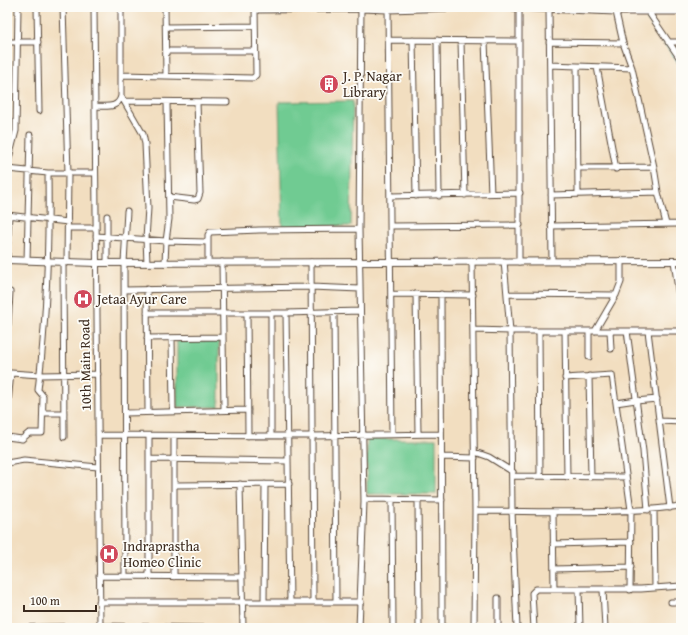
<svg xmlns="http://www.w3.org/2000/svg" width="688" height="635" font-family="'Gentium Book Plus',serif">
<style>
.green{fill:#70cb92;stroke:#567a58}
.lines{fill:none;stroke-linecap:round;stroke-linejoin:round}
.stream{stroke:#5cc9d0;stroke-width:1.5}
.minor-casing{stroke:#564536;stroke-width:7}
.tertiary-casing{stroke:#564536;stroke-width:8}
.minor{stroke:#fff;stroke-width:5}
.tertiary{stroke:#fff;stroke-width:6}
.labels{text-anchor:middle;stroke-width:3.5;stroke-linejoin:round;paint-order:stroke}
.poi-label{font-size:14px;fill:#3b2a1e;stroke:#fdfcf7;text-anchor:start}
.street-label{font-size:14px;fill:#3b2a1e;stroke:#fdfcf7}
</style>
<rect width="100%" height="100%" fill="#fdfcf7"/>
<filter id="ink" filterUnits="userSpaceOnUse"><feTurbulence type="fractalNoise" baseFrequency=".025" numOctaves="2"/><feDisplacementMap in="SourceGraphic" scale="8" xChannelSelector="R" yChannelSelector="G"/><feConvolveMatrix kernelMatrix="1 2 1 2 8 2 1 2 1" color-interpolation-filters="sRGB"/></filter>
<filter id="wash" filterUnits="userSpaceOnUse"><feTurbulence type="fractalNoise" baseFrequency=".012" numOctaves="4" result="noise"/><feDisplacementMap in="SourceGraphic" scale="16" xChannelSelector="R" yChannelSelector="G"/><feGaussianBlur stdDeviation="0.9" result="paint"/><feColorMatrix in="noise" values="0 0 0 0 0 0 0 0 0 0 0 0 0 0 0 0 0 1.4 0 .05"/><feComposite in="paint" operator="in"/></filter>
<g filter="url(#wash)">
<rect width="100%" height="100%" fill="#f2dec0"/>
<path class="green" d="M353,101L351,226L282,227L279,102Z
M177,341H219V407H177Z
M367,439H436V494H367Z"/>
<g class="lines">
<path class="stream" d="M640,7L642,11
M644,14L681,66"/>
</g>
</g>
<g filter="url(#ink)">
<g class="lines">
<g class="minor-casing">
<path id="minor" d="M37,7L39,111
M63,7L68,173L67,263
M94,7L100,626
M121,7V96L143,134L145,144L148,208L146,239L147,263
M165,7L166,76
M388,7L392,434
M519,7V262
M612,7L616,12L623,43L632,68L654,167
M645,7L681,60
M255,10L361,9L388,10L489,7L616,12H681
M549,10L552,261
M166,27L255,26
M390,40L519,41
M413,40L416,196
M437,40L439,196
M461,41L465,195
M485,41L491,194
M7,42H38
M549,42L623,43
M668,42H681
M166,51H255
M550,65L632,68
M577,67L578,194
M597,67L616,169
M121,75L253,78L256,75L255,8
M125,101L227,102
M95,106C106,106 118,109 121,96
M7,166L16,131L18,7
M578,168L654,167L658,192
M7,169L48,173H95
M551,195L658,192L666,224
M391,196L520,193
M169,197L194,200L198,199L200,193L197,102
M7,215L68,222
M391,226L520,225
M551,226L677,224L681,223
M68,228H96
M96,236L166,241L207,242
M7,256L9,215
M27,261L30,135
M472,261L475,511L474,628
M504,261L510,331L512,511L517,628
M674,261L681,311
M208,262V235L210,232L259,230L359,229
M222,262L224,410
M311,262L313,602
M63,263L64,437
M107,263V216
M165,263L166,241L169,219L167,102
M147,289L148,412
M124,290L311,287L360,289
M7,292H10L8,324
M391,294L473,295
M416,294L418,434
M441,294L442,628
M507,294L616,295
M334,312L336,602
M147,313H286L360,311
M247,313L248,436
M271,313V436
M286,313L290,602
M474,330L510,331H681
M539,331L540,476
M565,331L567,477
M589,331V357
M595,331L616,295L621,282V261
M610,331L611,349
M627,331L643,451L648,510
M648,331L670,508
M147,338L223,337
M172,338L173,412
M589,376L591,477
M565,378L612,375L631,510L630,590
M636,401L657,399
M616,403L636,400
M7,412L11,373L40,375L98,374
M44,413H64
M125,413L248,410
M660,421L681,422
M98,435L312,436L441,434
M174,436V577
M7,437L22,439L29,433H42L43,396L38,390C47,317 49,247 48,173
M475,452L489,457L513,472
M441,457L475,458
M149,459L288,461
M7,463L24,460L98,467
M513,476L626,477
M240,484L243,628
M174,485L289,484
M364,499L442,500
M392,500L393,628
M418,500L419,628
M654,510L655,588
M475,511C544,511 613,515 681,506
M553,512L554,589
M553,544L631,542
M554,569L631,567
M99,576L242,577
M125,576L124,263L127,211
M149,576V436
M579,589L580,628
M603,590L605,628
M498,598V628
M99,602H361
M264,602L265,484
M671,602H681
M8,628L100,626L204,628
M340,628L359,627
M359,628L364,502L359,229L361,7
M534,628L532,593L536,589H641L681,586"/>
</g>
<g class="tertiary-casing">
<path id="tertiary" d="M7,260L96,263L681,261"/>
</g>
<use href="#minor" class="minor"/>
<use href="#tertiary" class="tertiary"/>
</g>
</g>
<defs>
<g id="building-disc" transform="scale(1)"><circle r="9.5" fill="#d1495b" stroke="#fdfcf7"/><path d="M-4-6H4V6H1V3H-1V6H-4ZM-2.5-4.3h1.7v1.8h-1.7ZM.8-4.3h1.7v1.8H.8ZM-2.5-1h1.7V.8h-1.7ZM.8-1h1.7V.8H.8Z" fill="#fff"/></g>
<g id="hospital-disc" transform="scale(1)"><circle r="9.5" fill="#d1495b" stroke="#fdfcf7"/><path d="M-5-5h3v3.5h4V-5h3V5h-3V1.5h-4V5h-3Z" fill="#fff"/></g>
</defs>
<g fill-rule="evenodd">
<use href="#building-disc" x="329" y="84"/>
<use href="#hospital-disc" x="83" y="299"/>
<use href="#hospital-disc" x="109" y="554"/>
</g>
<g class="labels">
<g class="poi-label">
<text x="343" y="81">J. P. Nagar<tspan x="343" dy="16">Library</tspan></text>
<text x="97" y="304">Jetaa Ayur Care</text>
<text x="123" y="551">Indraprastha<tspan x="123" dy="16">Homeo Clinic</tspan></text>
</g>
<g class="street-label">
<text transform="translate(85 365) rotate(-91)" y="5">10th Main Road</text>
</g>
</g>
<rect width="688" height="635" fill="none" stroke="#fdfcf7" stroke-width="24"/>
<path d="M24 605v6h72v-6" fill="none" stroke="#3b2a1e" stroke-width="2"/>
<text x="30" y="605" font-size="12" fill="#3b2a1e" stroke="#fdfcf7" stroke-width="3" paint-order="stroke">100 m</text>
</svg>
